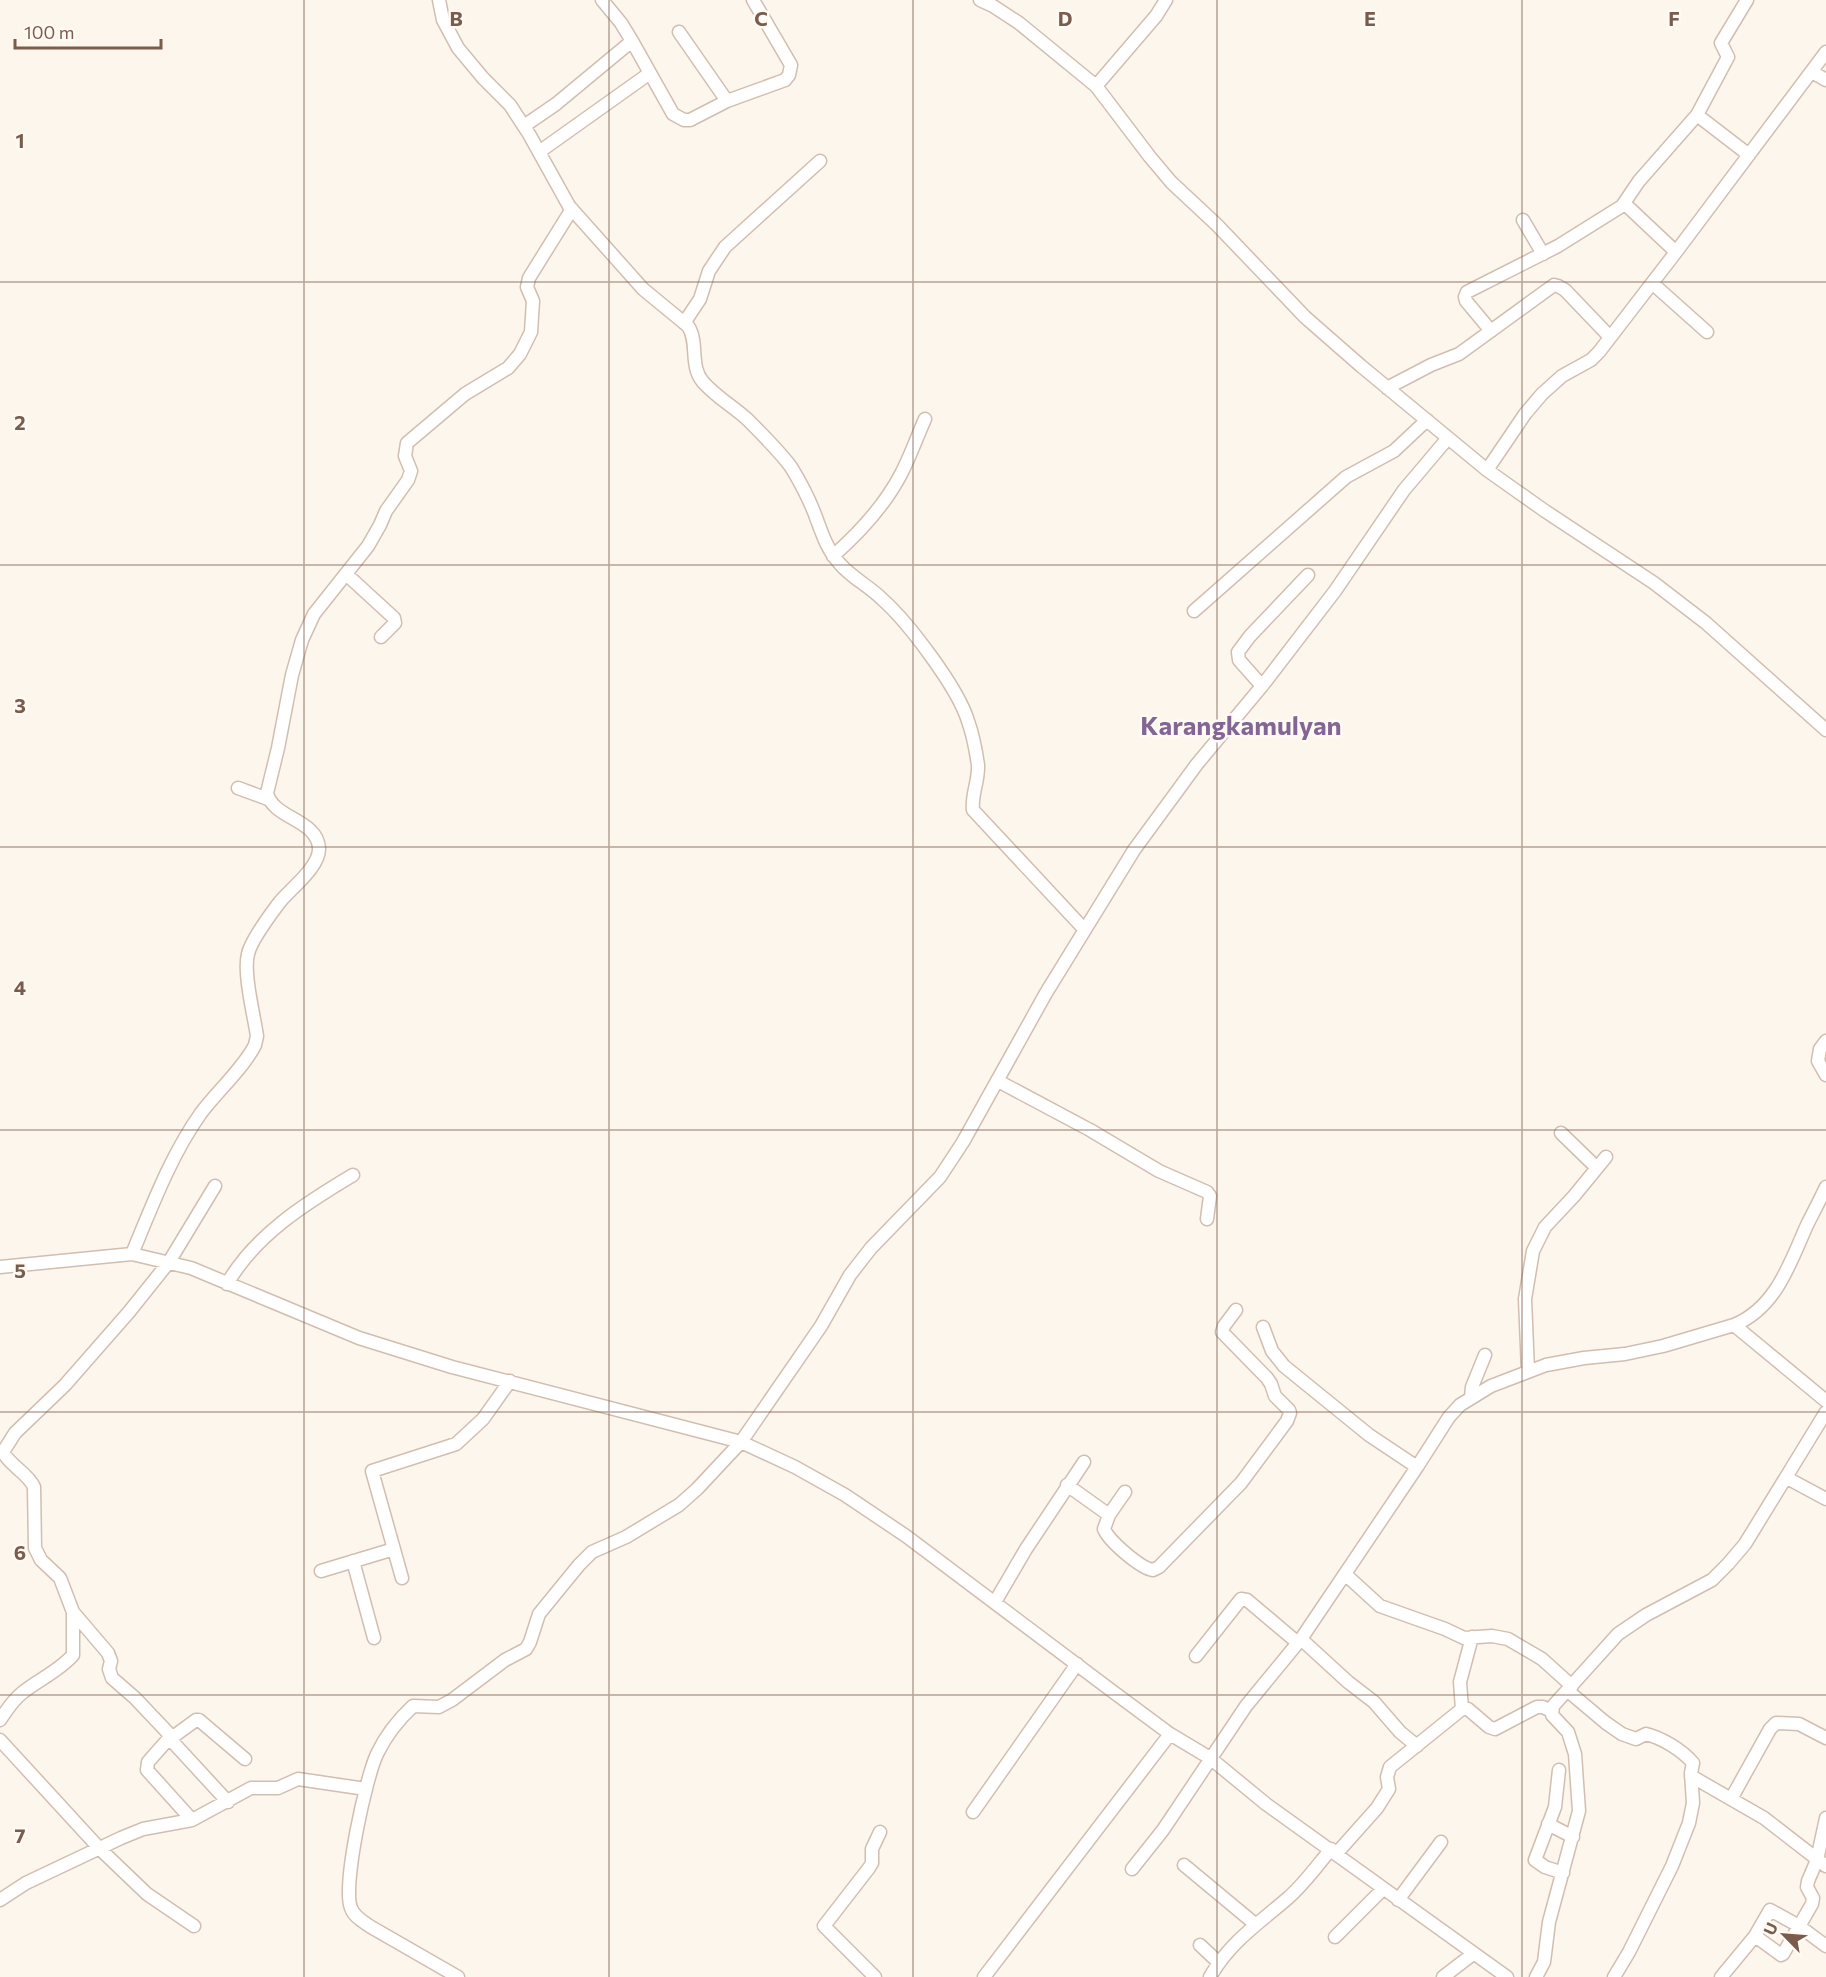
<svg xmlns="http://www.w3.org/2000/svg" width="1826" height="1977" font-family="Commissioner,sans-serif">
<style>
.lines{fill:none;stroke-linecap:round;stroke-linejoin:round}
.street-casing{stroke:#d1beb0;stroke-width:15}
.street{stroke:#fff;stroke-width:12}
.grid{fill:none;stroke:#7a5c4d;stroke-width:1.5;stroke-opacity:0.55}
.labels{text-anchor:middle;stroke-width:5;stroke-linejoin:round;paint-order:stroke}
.quarter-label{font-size:26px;font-weight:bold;fill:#846695;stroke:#fffaf3}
.grid-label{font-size:20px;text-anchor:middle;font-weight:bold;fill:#7a5c4d;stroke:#fffaf3;stroke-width:5;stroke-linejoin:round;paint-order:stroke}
</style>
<rect width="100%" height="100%" fill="#fdf6ec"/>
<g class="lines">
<g class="street-casing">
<path id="street" d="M439,0L443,20L458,48L483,78L510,105L529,134L569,206L643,289L688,326C699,342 689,366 703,382C716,397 734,407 748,420C761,433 780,452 791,467C799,480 808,497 814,512C821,530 826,549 840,564C852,578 869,586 882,599C908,622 958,688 968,721C973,735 976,751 978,765C979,781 971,795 973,810L1084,929
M980,0L993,6L1019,23L1096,86L1150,157L1171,182L1217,225L1305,317L1361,366L1487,470L1545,511L1654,583L1706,623L1826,730
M679,32L727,101
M632,41L673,114L684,120H690L727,101L785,80L789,75L791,65L753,0
M1812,72L1826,80
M1096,86L1156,16L1166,0
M1697,115L1728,57L1721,43L1747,0
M524,126L556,104L632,41L621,23L602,0
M539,152L650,73
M1625,204L1676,252
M1523,220L1543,254
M1652,283L1707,332
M684,323L700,299L709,271L725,247L820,161
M1491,331L1466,301L1465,297L1467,292L1558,246L1622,206L1639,181L1697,115L1749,155
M1387,388L1431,365L1459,354L1554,285L1558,286L1565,290L1610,337
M1487,470L1525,414L1542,394L1562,376L1591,360L1599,352L1676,252L1826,52
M833,556C859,533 885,505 901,474C910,457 917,437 925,419
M346,574L394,618L395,623L381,637
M1194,611L1346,477L1394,451L1427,420
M1262,686L1239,660L1238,652L1250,636L1308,575
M238,788L268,799
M1826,1041L1820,1049L1818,1061L1826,1075
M998,1081L1090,1130L1159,1171L1207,1192L1210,1196L1207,1219
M1561,1133L1597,1168
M132,1254C152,1206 171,1155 201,1113C216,1093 245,1066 255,1045L257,1036C254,1015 243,973 248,954C251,940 270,915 279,903C290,889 320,867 319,848C317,819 273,819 267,793L278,748L292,675L302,640L314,614L368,546L380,525L386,511L408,480L411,471L405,456L407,443L465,394L508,368L520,354L531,332L533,301L527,287L529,278L572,209
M0,1267L132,1254L191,1268L359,1338L452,1367L741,1442L795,1467L845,1495L906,1536L1112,1691L1170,1734L1210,1758L1266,1804L1507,1977
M227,1284C255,1235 306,1203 353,1175
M1734,1325C1776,1308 1790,1263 1807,1225C1813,1213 1820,1200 1826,1187
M1263,1327L1272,1351L1284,1366L1369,1435L1417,1467
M1528,1371L1525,1299L1533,1251L1545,1227L1574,1196L1606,1157
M1471,1397L1472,1387L1485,1355
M1787,1478L1826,1499
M1067,1485L1109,1515L1125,1492
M1109,1515L1104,1529C1109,1541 1140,1568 1153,1570L1159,1567L1241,1483L1287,1421L1290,1413L1289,1410L1275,1396L1271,1384L1267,1378L1222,1332L1224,1326L1236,1310
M353,1561L374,1638
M321,1571L394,1549
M1346,1575L1380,1606L1445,1629L1464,1638L1492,1636L1508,1639L1542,1659L1572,1686
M402,1578L372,1471L456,1444L483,1419L510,1381
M995,1602L1026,1549L1084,1462
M1301,1639L1348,1682L1374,1702L1400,1732L1417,1746
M1196,1656L1241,1599L1247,1600L1298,1643
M1568,1691L1606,1723L1622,1734L1636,1739L1646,1734C1662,1738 1682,1750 1693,1763L1691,1773L1693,1803L1689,1823L1672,1866L1629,1952L1614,1977
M1462,1709L1460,1682L1472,1637
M0,1720C7,1710 12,1701 22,1693C38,1680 59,1671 73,1655V1612
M0,1740L100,1849L147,1894L194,1926
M1559,1770L1555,1807L1535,1860L1545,1867L1563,1873
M1691,1776L1764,1818L1826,1866
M1731,1799L1770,1729L1776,1723L1799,1724L1826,1738
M228,1802L170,1739L196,1720H199L245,1759
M973,1812L1077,1664
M192,1820L147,1770L148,1762L171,1736L135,1698L112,1678L109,1669L111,1661L108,1653L73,1612L60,1578L41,1560L35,1548L34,1487C28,1473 10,1466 3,1452L15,1433L65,1385L129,1312L169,1262L215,1186
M1548,1824L1573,1837
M1336,1854L1377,1808L1389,1789L1387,1777L1390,1767L1462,1709H1468L1489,1727L1495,1729L1537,1707H1543L1551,1711
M1184,1865L1255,1924
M1132,1869L1163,1830L1246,1706L1301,1639L1417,1467L1449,1417L1460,1405L1491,1386L1546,1365L1584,1358L1625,1354L1663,1346L1734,1325L1826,1401
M0,1900L26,1883L121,1838L143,1829L192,1820L251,1788H278L298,1779L366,1789
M1398,1900L1441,1842
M1755,1936L1781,1955L1783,1954L1812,1904L1813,1898L1807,1887L1808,1881L1817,1860L1826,1818
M1335,1937L1383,1889
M1200,1945L1218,1962
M458,1977L371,1927C364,1922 354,1917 351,1908C342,1886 366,1777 377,1754C385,1737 399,1719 413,1706L439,1707L452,1700L505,1660L526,1649L530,1642L539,1614L579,1565L592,1552L626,1537L679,1505L697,1489L741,1442L821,1326L850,1275L871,1248L940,1177L963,1142L1046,993L1134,850L1197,764L1262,686L1335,591L1404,490L1448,438
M875,1977L824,1926L869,1868L872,1863V1849L880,1832
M984,1977L1170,1734
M1210,1977C1229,1943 1259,1923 1288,1898C1304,1884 1317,1866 1331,1849
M1443,1977L1473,1954
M1536,1977L1544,1962L1549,1922L1579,1811L1575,1754L1568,1732L1552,1715L1553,1706L1618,1634L1646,1615L1712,1580L1728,1564L1745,1544L1826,1412
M1721,1977L1755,1936L1770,1910L1799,1926L1826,1946"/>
</g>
<use href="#street" class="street"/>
</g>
<path class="grid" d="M304,0V1977M609,0V1977M913,0V1977M1217,0V1977M1522,0V1977M0,282H1826M0,565H1826M0,847H1826M0,1130H1826M0,1412H1826M0,1695H1826"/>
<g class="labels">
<g class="quarter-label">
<text x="1241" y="735">Karangkamulyan</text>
</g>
</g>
<g class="grid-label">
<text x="456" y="26">B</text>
<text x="761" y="26">C</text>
<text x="1065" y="26">D</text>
<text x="1370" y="26">E</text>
<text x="1674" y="26">F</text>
<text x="20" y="148">1</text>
<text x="20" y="430">2</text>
<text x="20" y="713">3</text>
<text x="20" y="995">4</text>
<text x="20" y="1278">5</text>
<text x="20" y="1560">6</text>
<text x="20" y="1843">7</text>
</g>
<g transform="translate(1784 1935) rotate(295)" stroke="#fffaf3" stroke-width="4.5" paint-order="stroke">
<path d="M0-4.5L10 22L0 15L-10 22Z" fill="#7a5c4d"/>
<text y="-9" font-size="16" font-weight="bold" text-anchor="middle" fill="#7a5c4d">U</text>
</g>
<path d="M15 39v9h146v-9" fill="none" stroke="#7a5c4d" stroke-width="3"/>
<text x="24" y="39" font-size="18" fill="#7a5c4d" stroke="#fffaf3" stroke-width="4.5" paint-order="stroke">100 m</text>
</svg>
